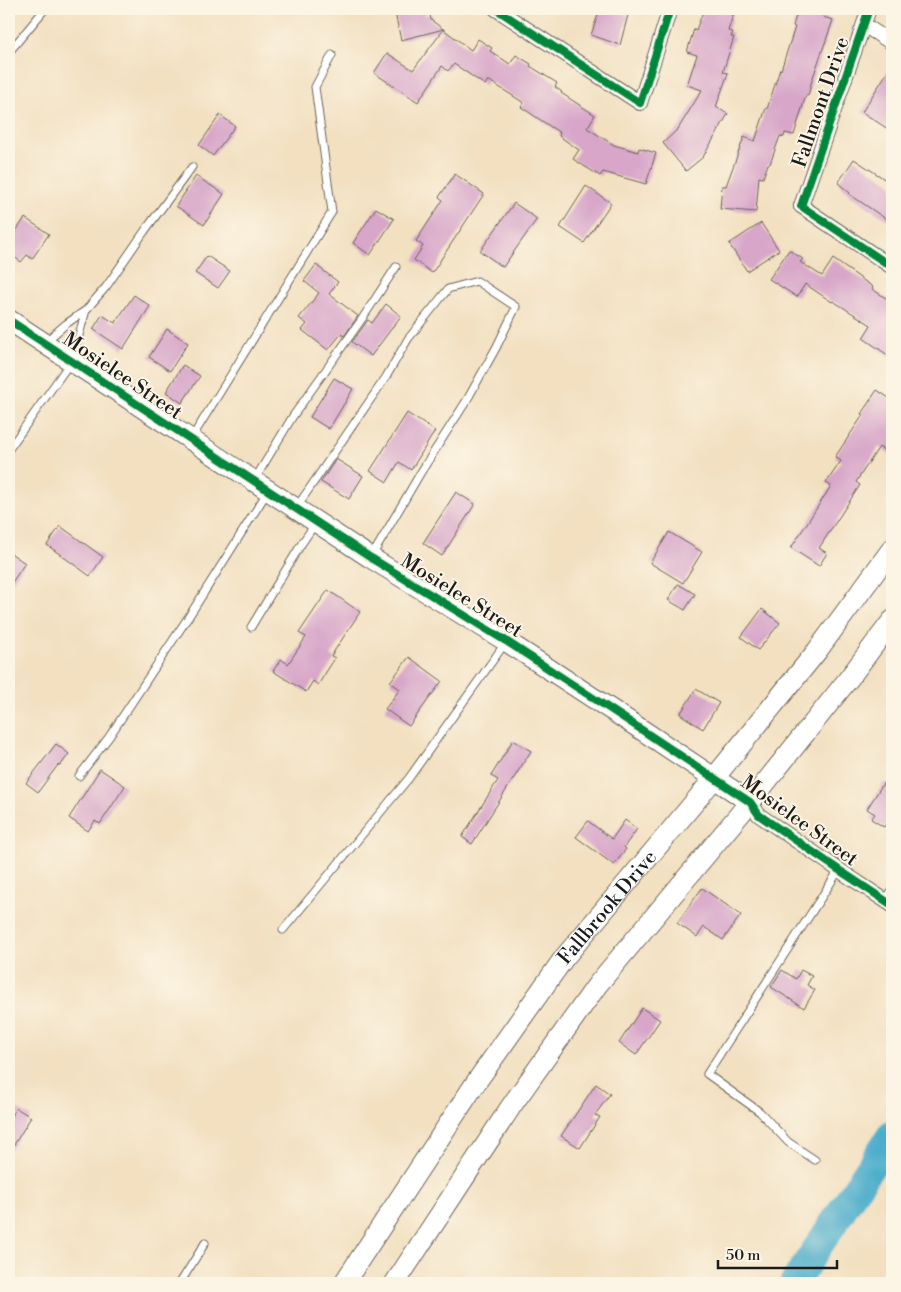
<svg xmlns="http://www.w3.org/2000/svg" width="901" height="1292" font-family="'Libre Bodoni',serif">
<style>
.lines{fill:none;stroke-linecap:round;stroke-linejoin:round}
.river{stroke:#4cadcb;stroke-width:29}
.building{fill:#d7a6c9}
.lane-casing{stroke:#676156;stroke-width:9}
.street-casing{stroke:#676156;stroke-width:16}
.secondary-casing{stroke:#676156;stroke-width:22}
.lane{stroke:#fff;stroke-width:7}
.street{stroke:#fff;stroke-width:14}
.secondary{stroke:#fff;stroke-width:20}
.cycleway-casing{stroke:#fcf5e5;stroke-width:11}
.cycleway{stroke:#00873e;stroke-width:8}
.labels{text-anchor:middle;stroke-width:4;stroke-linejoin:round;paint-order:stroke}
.street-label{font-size:20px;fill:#1c1c1c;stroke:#fcf5e5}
</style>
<rect width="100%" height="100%" fill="#fcf5e5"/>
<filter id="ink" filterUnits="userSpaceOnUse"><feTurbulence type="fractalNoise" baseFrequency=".02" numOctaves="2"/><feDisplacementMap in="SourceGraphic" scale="10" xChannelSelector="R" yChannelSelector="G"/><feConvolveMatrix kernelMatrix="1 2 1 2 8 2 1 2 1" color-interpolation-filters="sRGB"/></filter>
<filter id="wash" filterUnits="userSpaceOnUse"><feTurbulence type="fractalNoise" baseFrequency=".0096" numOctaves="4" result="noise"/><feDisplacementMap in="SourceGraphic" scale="20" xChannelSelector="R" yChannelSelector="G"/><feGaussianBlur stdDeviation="1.12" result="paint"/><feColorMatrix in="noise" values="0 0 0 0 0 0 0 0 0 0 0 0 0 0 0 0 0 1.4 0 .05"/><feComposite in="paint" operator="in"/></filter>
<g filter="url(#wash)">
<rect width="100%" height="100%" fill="#f2e0c1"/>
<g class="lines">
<path class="river" d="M794,1283L892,1134"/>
</g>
<g id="blocks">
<path class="building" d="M394,9H424L425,15L430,14L431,20L471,50L478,39L492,48L490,51L510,64L516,55L531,64L530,66L557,83L555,87L562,92L561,93L595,115L587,128L614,145L638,152L639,148L656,153L646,184L603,172L600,176L573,159L579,150L559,136L560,133L521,107L524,103L488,80L485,85L454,64L448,71L442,66L418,102L374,73L387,53L413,70L444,29L401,40Z
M600,9H610L628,15L620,45L591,35Z
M704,9H735L728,31L733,32L731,37H734L723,72L728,73L716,107L728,114L703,157L686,171L663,143L678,129L702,90L687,85L697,55L687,52L694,29L696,30Z
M798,9H814L825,12L823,17L833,20L812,80L808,96L806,95L794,135L785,133L784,137L780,136L770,164H768L763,178L759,177L756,212L720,209L722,186H726L744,137L755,141L766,108L767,109L780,69L781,70L795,27L793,26Z
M892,65V122L888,129L862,112Z
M220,115L235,126L213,156L199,145Z
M854,159L892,184V223L849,194L850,193L838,183Z
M455,174L484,194L432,273L414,260L423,246L416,241L443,200L439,197Z
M196,176L224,194L204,225L176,206Z
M586,186L611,203L584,243L560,227Z
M514,203L537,219L503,267L480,251Z
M376,208L394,219L370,255L353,243Z
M25,218L49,234L32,259L27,255L21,262L9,253V241Z
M761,223L779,250L747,271L729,244Z
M789,250L803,259L800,262L822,276L833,259L873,287L872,289L892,302V358L863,338L871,325L833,301L832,302L805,284L797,297L769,279Z
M207,256L230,271L218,288L195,273Z
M316,265L338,282L329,294L358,316L344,336L341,334L328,350L302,330L307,324L299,318L319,293L304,281Z
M134,295L150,306L123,349L93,329L102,315L115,323Z
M386,304L401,316L371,356L352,342L368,320L372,323Z
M167,329L188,343L170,371L149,357Z
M183,365L200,376L182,403L166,392Z
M334,378L353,389L329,429L310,417Z
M877,390L892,400V455L879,447L856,482L860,485L819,548L827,553L819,566L791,548L831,486L826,483L841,461L835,457L863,415L861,414Z
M407,413L435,431L411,470L399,462L387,482L370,471Z
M336,459L363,476L349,499L321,482Z
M456,492L475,504L442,556L423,543Z
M60,526L103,557L90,576L47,545Z
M669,532L702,552L683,583L650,563Z
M9,552L25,563L9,587Z
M678,584L695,594L685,610L668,600Z
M328,590L360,612L331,656L335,658L318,685L313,681L306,692L273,671L281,659L288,664L306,637L299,633Z
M762,609L780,623L758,650L741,637Z
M409,657L442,681L409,726L385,709L400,689L390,682Z
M696,689L719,703L703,729L680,714Z
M513,740L531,751L472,844L462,837L498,780L491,776Z
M56,744L69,754L60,766L58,765L38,792L26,783Z
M100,769L125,786L100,824L95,821L88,831L69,818Z
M884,782L892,788V828L886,824L884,827L871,819L875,814L867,809Z
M625,820L637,829L624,847L626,849L614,865L576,837L588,821L612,839Z
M702,888L741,915L723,940L704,927L697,937L677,923Z
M782,970L796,979L801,970L812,976L807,985L815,990L804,1008L771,987Z
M642,1008L660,1020L636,1055L619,1043Z
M596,1084L610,1094L595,1115L600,1117L580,1148L561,1136Z
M16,1108L31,1117L9,1153V1119Z"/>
</g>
</g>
<g filter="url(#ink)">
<use href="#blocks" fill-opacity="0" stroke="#676156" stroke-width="1"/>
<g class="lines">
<g class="lane-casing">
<path id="lane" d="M9,52L45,9
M86,310L106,287L144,232L192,167
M191,439L332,212L315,87L332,55
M9,449L72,360L86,310L66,324L45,342
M255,479L293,416L362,319L396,267
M296,508L386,377L408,339L448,289L477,281L516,307L496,348L467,400L421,472L372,556
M251,627L302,543L315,524
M79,776L109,737L193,610L268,491
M885,901L892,890
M283,930L409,778L506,642
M815,1160L788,1142L760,1112L707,1074L839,870
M180,1283L205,1243"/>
</g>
<g class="street-casing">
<path id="street" d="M496,9L640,103L670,9
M869,9L801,206L892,267
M864,25L892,43
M750,802L759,815L839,870L892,905"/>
</g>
<g class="secondary-casing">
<g id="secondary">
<path d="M9,320L371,558L506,641L633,724L750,802"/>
<path id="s1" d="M344,1283L477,1081L564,958L698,798L817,651L892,549"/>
<path d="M395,1283L512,1105L598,984L750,802L850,677L892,621"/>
</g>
</g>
<use href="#lane" class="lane"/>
<use href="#street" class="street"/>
<use href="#secondary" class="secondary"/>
<g class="cycleway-casing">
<path id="cycleway" d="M496,9L640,103L670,9
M869,9L801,206L892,267
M9,320L371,558L506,641L633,724L750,802L759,815L839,870L892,905"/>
</g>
<use href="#cycleway" class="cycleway"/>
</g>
</g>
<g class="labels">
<g class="street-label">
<text transform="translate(820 102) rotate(-71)" y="7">Fallmont Drive</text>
<text transform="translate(123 375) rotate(34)" y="7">Mosielee Street</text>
<text transform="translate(462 595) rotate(32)" y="7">Mosielee Street</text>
<text transform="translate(800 820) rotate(36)" y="7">Mosielee Street</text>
<text dy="7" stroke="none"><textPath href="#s1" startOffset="459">Fallbrook Drive</textPath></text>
</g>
</g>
<rect width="901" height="1292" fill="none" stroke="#fcf5e5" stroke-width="30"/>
<path d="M718 1260v8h119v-8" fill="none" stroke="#1c1c1c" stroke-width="2.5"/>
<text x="726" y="1260" font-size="15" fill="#1c1c1c" stroke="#fcf5e5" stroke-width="4" paint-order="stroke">50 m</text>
</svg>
